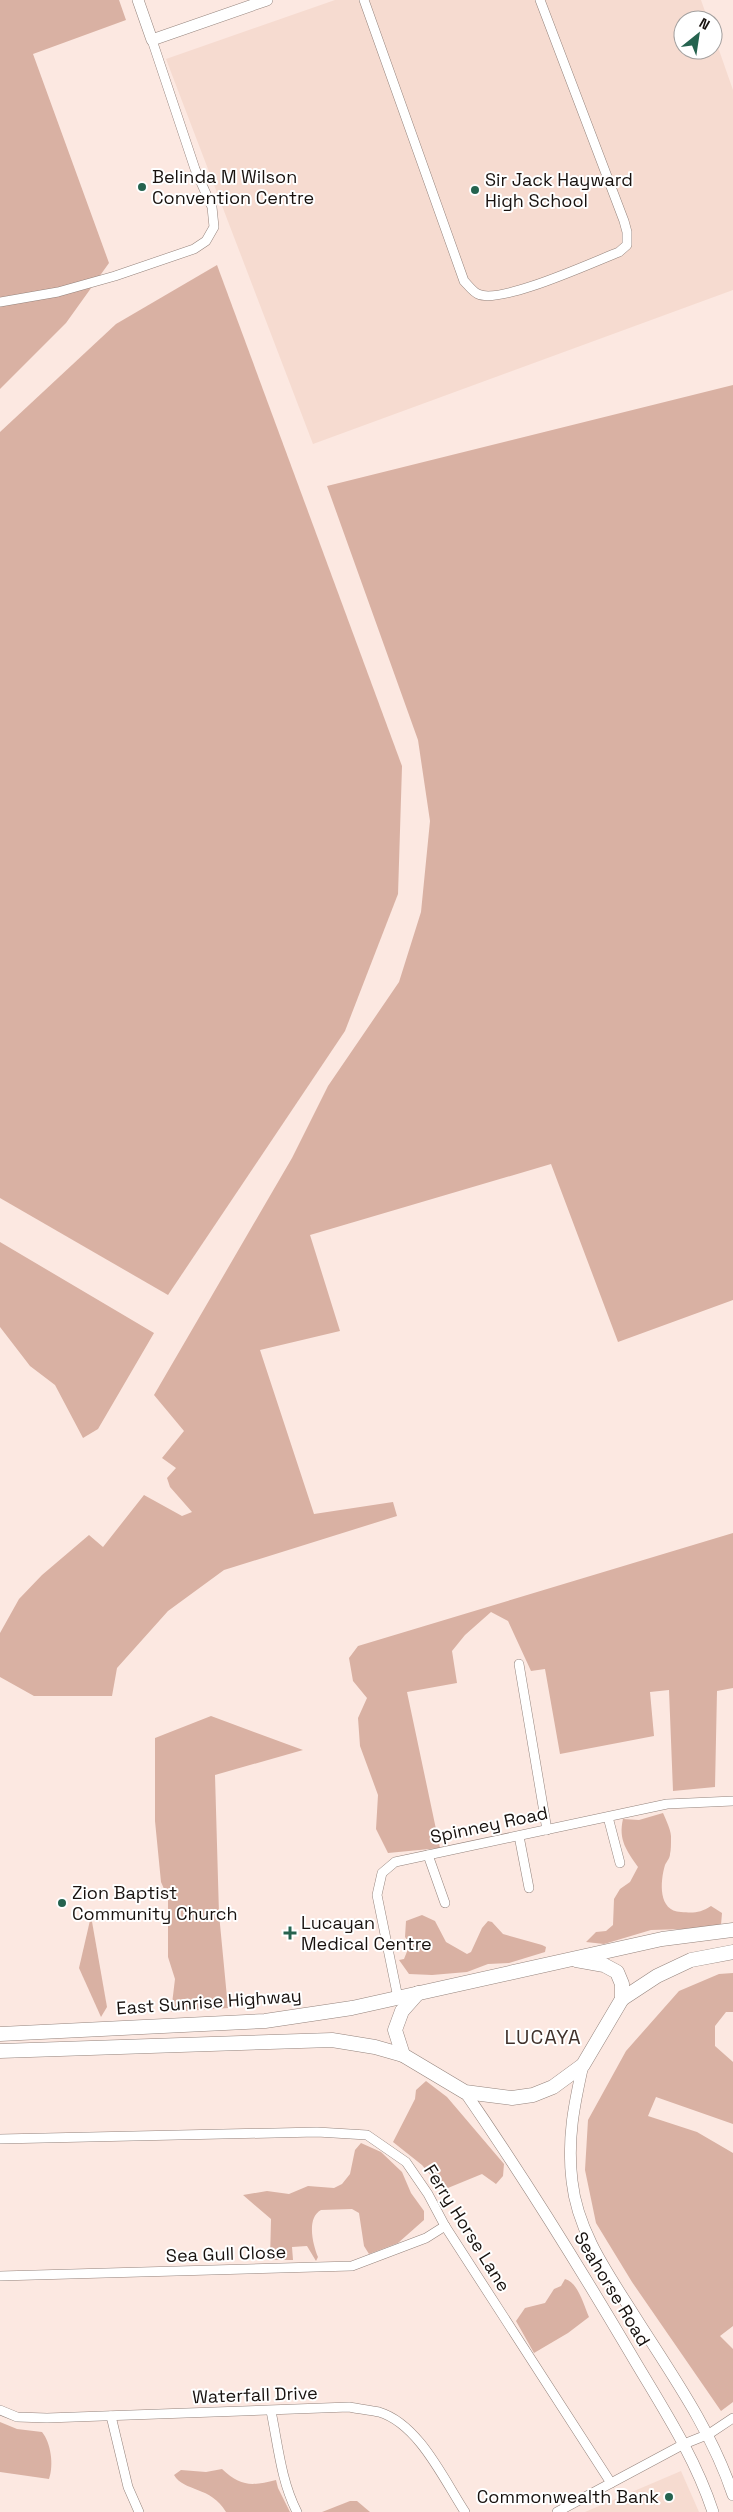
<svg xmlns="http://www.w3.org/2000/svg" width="733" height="2512" font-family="'Space Grotesk',sans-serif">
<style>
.built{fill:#f6dbd0}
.green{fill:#d9b1a3}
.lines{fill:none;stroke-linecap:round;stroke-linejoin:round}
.street-casing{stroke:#94837c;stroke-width:10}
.secondary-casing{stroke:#94837c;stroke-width:12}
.primary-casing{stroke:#94837c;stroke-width:15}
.street{stroke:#fff;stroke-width:9}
.secondary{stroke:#fff;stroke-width:11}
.primary{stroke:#fff;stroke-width:14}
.poi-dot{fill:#25634f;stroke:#fff;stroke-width:2}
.labels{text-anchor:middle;stroke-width:4;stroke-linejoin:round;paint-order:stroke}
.poi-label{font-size:18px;fill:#18120f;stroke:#fff;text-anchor:start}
.street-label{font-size:18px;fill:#18120f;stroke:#fff}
.quarter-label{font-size:20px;letter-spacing:1px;fill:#41322c;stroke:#fff}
</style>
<rect width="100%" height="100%" fill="#fce8e1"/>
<g class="built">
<polygon points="335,0 701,0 708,20 683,20 683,50 713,50 713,33 733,90 733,290 313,444 166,59"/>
<polygon points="681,2471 699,2512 585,2512"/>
</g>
<g class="green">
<polygon points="0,0 119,0 126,20 33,54 109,263 66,323 0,389"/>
<polygon points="217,265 402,766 398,894 345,1031 168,1295 0,1198 0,432 116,324"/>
<polygon points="733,385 733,1300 618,1342 551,1164 310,1235 340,1331 260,1350 314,1514 393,1502 397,1516 224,1570 168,1611 117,1668 112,1696 34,1696 0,1677 0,1633 19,1599 42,1575 89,1535 103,1547 144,1495 182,1516 192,1512 170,1487 167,1478 176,1468 162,1458 184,1431 154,1395 292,1158 328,1086 399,982 421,912 430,821 418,740 327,486"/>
<polygon points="0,1242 154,1333 98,1429 83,1438 55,1385 30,1366 0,1327"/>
<polygon points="733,1533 733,1688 717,1691 715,1787 673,1791 669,1690 650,1692 654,1736 560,1754 545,1669 531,1671 508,1621 491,1612 465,1635 452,1651 457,1683 407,1692 440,1848 388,1853 376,1829 378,1795 360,1746 358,1718 367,1698 353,1681 349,1658 358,1646"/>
<polygon points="211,1716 303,1750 215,1775 219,1914 228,2008 171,2012 175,1979 168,1957 168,1898 161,1882 155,1821 155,1738"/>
<path d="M 663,1813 C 666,1820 672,1832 671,1839 C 671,1844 671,1850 670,1854 C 670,1858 667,1861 665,1865 C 660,1882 658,1911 681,1912 C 694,1913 700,1913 711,1906 L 722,1913 L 721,1925 L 714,1928 L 651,1930 L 604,1944 L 586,1942 L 596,1932 L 606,1931 L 613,1925 L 614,1899 L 620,1889 L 630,1882 L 638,1867 C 627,1851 618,1840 623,1819 L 639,1820 Z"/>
<polygon points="422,1915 435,1921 446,1942 467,1954 471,1952 482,1928 488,1921 492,1922 503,1934 542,1945 546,1947 545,1952 509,1963 488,1964 467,1972 432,1975 409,1974 399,1960 404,1959 410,1944 405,1937 406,1921"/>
<polygon points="91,1916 107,2007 101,2017 79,1968"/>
<polygon points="733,1973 733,2012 726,2012 715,2026 715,2046 733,2062 733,2124 656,2097 648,2116 697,2132 733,2153 733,2326 720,2336 733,2349 733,2402 721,2411 632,2282 596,2223 585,2170 588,2120 626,2051 679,1991 719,1974"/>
<polygon points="426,2081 447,2097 504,2164 503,2176 496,2184 482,2174 443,2190 422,2165 393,2142 415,2099 416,2090"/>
<path d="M 361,2143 L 381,2152 L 402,2172 L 411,2193 L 424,2211 L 424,2220 L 398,2243 L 369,2254 L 364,2246 L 359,2213 L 352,2209 L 321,2210 C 306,2218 313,2245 318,2257 L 316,2261 L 307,2246 L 292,2247 L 293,2260 L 270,2260 L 271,2219 L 243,2195 L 267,2191 L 289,2194 L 308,2186 L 334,2188 L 342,2184 L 350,2174 L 355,2150 Z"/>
<path d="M 565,2279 C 578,2282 584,2306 589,2317 L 568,2333 L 534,2353 L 516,2321 L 525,2308 L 545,2303 L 554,2289 L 561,2286 Z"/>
<path d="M 0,2422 L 17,2429 L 42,2432 C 51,2443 54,2465 49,2479 L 0,2472 Z"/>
<path d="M 222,2469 C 241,2487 252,2486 276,2480 L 278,2488 L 290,2512 L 226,2512 C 211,2486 184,2492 174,2475 L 181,2470 L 206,2472 Z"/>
<polygon points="350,2501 357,2501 370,2512 322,2512"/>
</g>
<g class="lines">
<g class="street-casing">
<g id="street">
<path d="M 364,0 L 464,281 C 468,285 473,292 478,294 C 500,305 593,262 619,252 L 627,245 L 627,232 L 624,221 L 540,0"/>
<polyline points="0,302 58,292 115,276 194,249 206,241 214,227 212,207 195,169 152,40"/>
<polyline points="519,1664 547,1830"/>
<polyline points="608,1817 620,1863"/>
<polyline points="519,1836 529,1888"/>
<polyline points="428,1855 445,1903"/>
<polyline points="398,1998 377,1895 382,1873 395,1862 667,1804 733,1801"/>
<polyline points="0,2139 317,2132 367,2135 406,2162 428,2194 445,2226 611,2483"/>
<polyline points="0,2276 352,2266 426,2238 445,2226"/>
<path d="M 0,2410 L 17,2417 L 47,2418 L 349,2407 C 359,2409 369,2410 379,2412 C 419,2424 444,2480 465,2512"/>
<path d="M 271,2411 C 278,2445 281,2481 297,2512"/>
<polyline points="111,2416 128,2487 139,2512"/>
<polyline points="557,2512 684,2444 709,2434 733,2418"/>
</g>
</g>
<g class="secondary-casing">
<g id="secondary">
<polyline points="138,0 152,40 267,0"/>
<path d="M 583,2065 C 574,2105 567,2139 572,2181 C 577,2228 604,2268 629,2307 C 667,2368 710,2426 733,2495"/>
<path d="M 465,2092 C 523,2176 577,2263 629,2351 C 660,2404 694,2454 713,2512"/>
</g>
</g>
<g class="primary-casing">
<g id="primary">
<polyline points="622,1999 657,1976 691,1960 733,1952"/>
<polyline points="0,2034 265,2021 352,2008 662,1939 733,1930"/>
<polyline points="0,2051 332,2040 375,2047 403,2055 465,2092 512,2098 533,2095 553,2087 583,2065 622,1999 622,1984 617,1972 604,1965 576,1960"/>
<polyline points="403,2055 395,2030 402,2011 418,1993"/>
</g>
</g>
<use href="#street" class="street"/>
<use href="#secondary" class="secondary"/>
<use href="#primary" class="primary"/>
</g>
<g class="poi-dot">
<circle cx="142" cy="187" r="5"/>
<circle cx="475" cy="190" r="5"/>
<circle cx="62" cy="1903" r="5"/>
<path d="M287.5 1925.5h5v5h5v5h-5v5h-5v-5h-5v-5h5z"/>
<circle cx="669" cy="2497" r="5"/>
</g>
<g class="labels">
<g class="poi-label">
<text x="152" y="183">Belinda M Wilson<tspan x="152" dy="21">Convention Centre</tspan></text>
<text x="485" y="186">Sir Jack Hayward<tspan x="485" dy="21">High School</tspan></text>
<text x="72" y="1899">Zion Baptist<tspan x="72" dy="21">Community Church</tspan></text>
<text x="301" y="1929">Lucayan<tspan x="301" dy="21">Medical Centre</tspan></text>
<text x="659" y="2503" text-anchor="end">Commonwealth Bank</text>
</g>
<g class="street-label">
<text transform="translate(489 1825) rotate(-12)" y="6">Spinney Road</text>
<text transform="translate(209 2002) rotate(-4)" y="6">East Sunrise Highway</text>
<text transform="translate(467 2228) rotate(58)" y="6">Ferry Horse Lane</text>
<text transform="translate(226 2254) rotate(-2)" y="6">Sea Gull Close</text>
<text transform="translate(612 2289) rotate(59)" y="6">Seahorse Road</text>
<text transform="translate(255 2395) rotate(-2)" y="6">Waterfall Drive</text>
</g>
<g class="quarter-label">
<text x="543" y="2044">LUCAYA</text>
</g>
</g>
<g transform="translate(698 35) rotate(30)"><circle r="24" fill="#ffffff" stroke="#a3a09f"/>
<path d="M0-4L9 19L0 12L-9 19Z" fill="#25634f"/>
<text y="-8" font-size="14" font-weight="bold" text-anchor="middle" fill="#18120f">N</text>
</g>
</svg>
